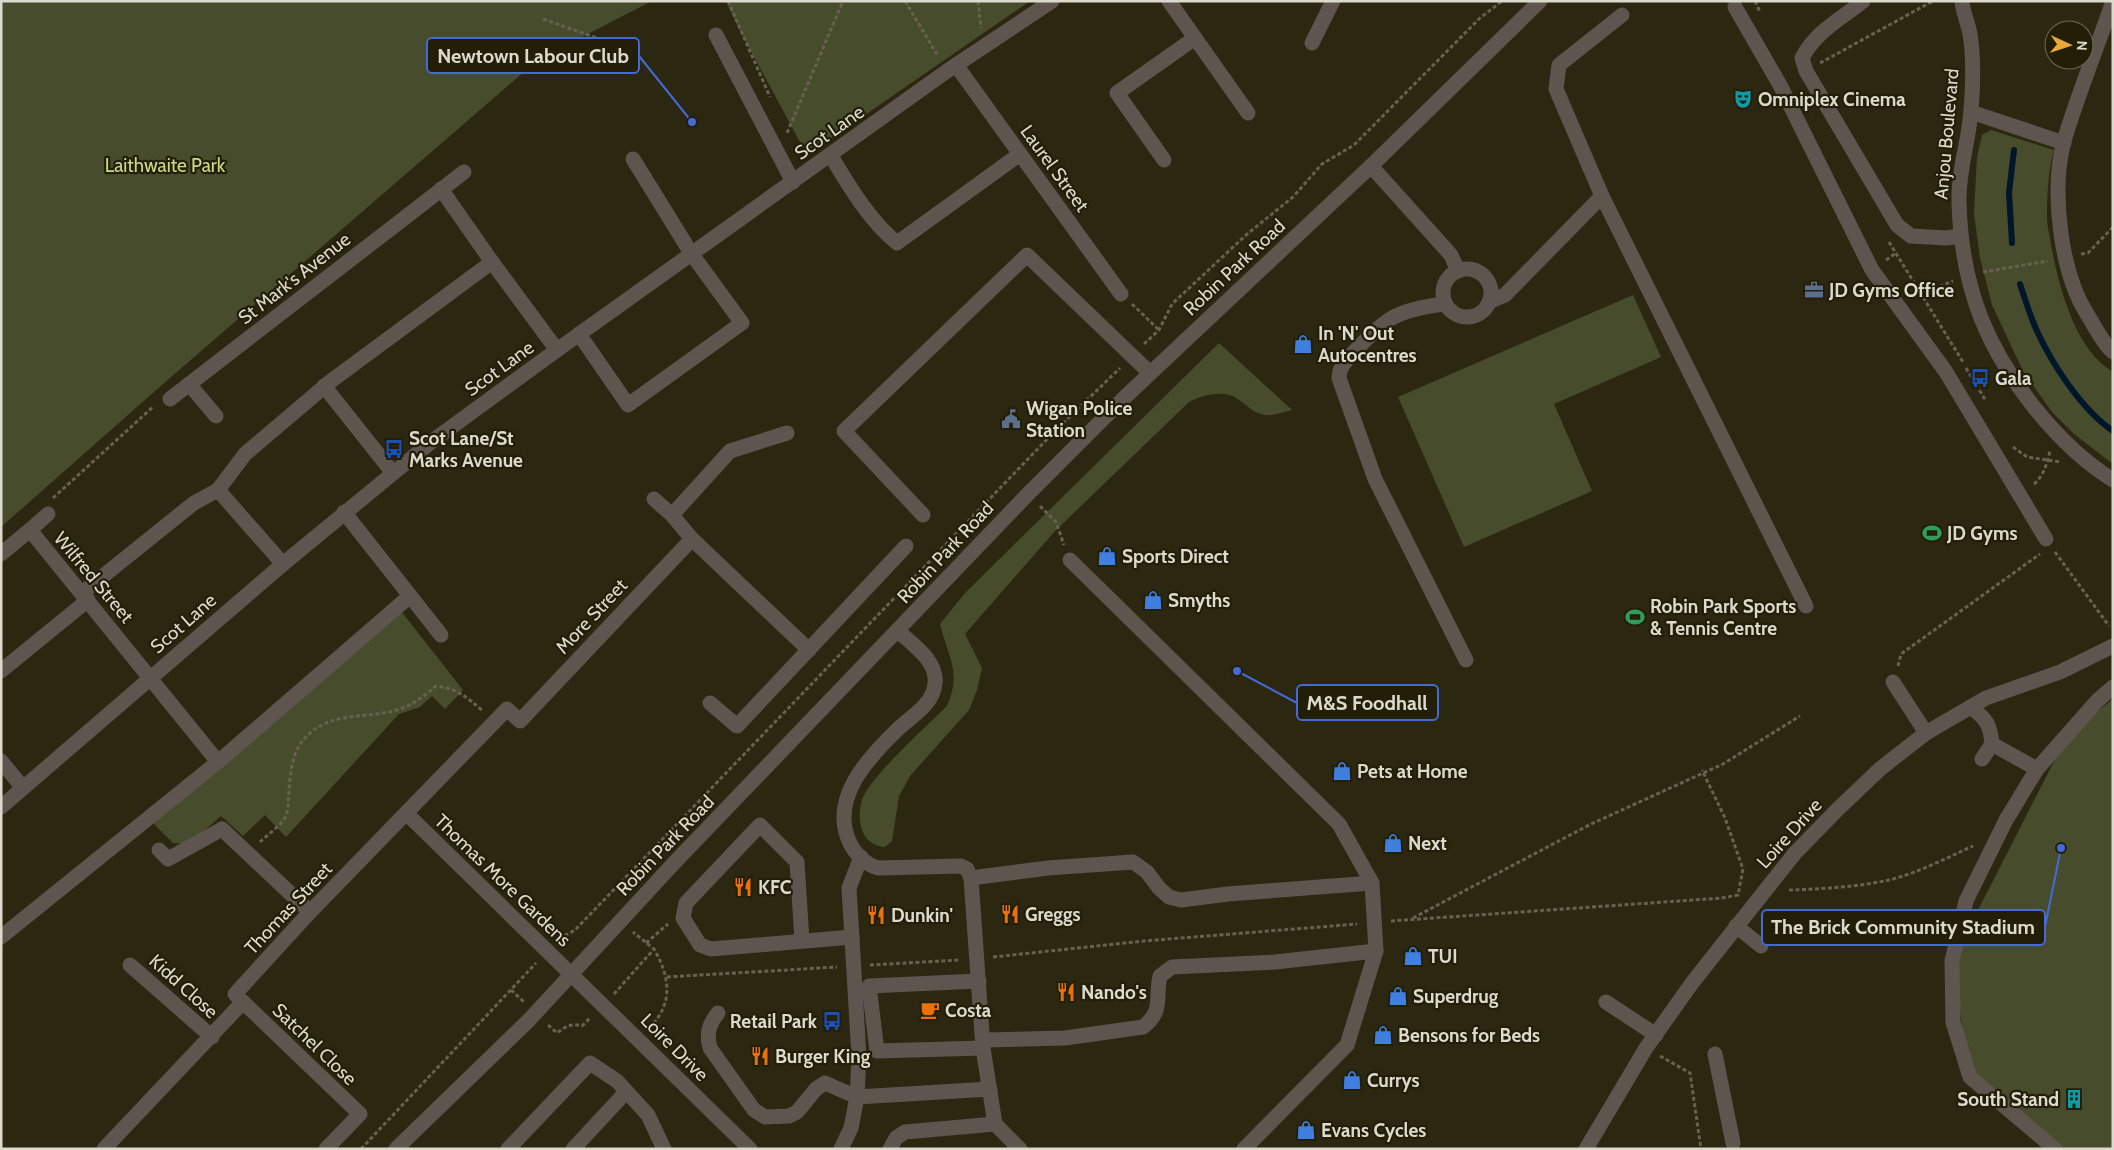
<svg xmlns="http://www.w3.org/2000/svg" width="2114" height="1150" font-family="Cabin,sans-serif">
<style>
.green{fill:#474d2c}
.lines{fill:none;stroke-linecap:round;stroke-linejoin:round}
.stream{stroke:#00172b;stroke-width:6}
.path{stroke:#66624f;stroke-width:3;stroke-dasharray:4 2.5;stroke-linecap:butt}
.minor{stroke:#5e554e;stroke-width:15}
.labels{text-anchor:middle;stroke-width:4.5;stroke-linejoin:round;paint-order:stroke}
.poi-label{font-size:19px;font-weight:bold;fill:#dcdacc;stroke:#231e08;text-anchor:start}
.street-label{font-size:19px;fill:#dcdacc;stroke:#231e08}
.park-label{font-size:19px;fill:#cadb84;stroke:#231e08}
.leader{fill:none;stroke:#436ad6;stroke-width:2}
.callout-dot{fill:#436ad6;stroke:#231e08;stroke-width:2}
.callout{fill:#231e08;stroke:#436ad6;stroke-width:2}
.callout-label{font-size:20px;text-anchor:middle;font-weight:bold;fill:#dcdacc}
</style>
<rect width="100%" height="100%" fill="#2c2711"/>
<g class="green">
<polygon points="1,1 652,1 539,59 163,384 1,527"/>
<polygon points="726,1 1030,1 807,155 739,29"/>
<path d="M 1991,130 L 2054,150 C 2048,172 2047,195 2047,218 C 2047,227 2050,236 2051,245 C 2059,286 2074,349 2113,372 L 2113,464 L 2074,434 L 2052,412 L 2023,371 L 1992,305 L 1980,258 L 1974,213 L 1977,157 L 1982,135 Z"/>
<polygon points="1633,295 1661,357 1554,404 1592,491 1464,547 1398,397"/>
<path d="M 1219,343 L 1292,410 C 1284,412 1273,416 1265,415 C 1253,413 1247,405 1238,399 C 1225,389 1202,395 1189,402 L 1055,531 L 965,634 L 982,668 L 977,690 L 969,710 L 910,776 L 899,796 L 892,841 L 885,847 C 874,846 866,841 862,830 C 859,820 859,810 862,800 C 868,779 928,725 947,706 C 962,672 948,657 940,624 L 965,593 Z"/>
<polygon points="401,611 463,690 445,709 432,696 420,707 399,714 286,837 265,815 243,836 221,816 189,844 173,843 152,822"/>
<polygon points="2113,699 2113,1149 2065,1149 1970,1077 1952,961 2068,734"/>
</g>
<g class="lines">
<g class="stream">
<polyline points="2012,243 2009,193 2014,150"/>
<path d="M 2020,284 C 2025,299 2030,316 2037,331 C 2052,364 2082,410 2113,431"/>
</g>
<g class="path">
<polyline points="728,1 770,97"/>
<polyline points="905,1 938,56"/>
<polyline points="978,1 981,28"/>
<polyline points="1755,1 1760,12"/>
<polyline points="543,19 625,48"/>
<polyline points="1820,63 1933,1"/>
<polyline points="787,133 843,1"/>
<polyline points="1889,242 1963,362"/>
<polyline points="2081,254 2088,253 2113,227"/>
<polyline points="1886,260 1896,253"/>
<polyline points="1983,272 2048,261"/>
<polyline points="1923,297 1943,285 1953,281"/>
<polyline points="1132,304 1159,330"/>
<polyline points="1144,344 1159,330 1172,304 1246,235 1293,197 1322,164 1354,145 1480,18 1502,1"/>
<polyline points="1966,368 1986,401"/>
<polyline points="2013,447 2027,457 2061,462"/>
<path d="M 2034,484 C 2043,477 2048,462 2050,450"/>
<polyline points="53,498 154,406"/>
<polyline points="1040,506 1056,522 1064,545"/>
<polyline points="2055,552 2109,626"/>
<polyline points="1898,666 1901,654 2040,554"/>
<path d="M 260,842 C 267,835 279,827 285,818 C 289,811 288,799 289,792 C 290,774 292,751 305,738 C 329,711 366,719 397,710 C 413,705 424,696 436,686 C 459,689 466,697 483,711"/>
<path d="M 1789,890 C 1822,889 1857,887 1889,880 C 1918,873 1946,858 1973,846"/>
<polyline points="1413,918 1591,824 1723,764 1800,716"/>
<polyline points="1391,921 1722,898 1738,895 1743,869 1725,818 1702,770"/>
<polyline points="559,939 575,930 1053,433 1120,368"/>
<polyline points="646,943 668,924"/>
<polyline points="993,957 1144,941 1357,924"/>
<polyline points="870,965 959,960"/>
<polyline points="667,977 837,967"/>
<polyline points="511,990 524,1002"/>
<polyline points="614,994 654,949 633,932"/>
<path d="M 548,1025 L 557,1033 C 566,1026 571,1023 582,1026 L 590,1018"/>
<path d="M 649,1028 C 674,1004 670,977 654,949"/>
<polyline points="1660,1056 1690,1073 1701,1149"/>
<polyline points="361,1149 536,963"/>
</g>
<g class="minor">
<polyline points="1169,1 1248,113"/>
<path d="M 1863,1 C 1840,20 1816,31 1802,58 L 1806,71 L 1897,225 L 1911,236 L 1946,238 L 1961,236"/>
<path d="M 1962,1 C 1963,13 1968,23 1970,34 C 1974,58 1973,85 1971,110 C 1969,142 1958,169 1959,203 C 1960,241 1967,282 1981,318 C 2005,378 2058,446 2113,480"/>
<path d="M 2113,1 C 2097,48 2078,94 2064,141 C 2051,190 2060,271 2087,314 C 2095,326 2102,343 2113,352"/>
<polyline points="1735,7 1780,85 1872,270 1946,372 2046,539"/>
<polyline points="716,35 793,182"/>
<polyline points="1312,43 1333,1"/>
<polyline points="956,65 1121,294"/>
<polyline points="1971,112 2064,143"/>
<path d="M 831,156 C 849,186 869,220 897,243 L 1020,154"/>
<polyline points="1164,160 1117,93 1195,38"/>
<polyline points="1371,166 1451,255 1458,271"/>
<polyline points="441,189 492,262 557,350"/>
<polyline points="1602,196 1806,606"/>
<circle cx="1467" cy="293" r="24"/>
<polyline points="1489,302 1505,295 1602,196 1556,89 1559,65 1622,15"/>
<path d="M 1445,304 C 1427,306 1408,309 1392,318 C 1381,324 1344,359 1340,371 C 1340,371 1339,378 1339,378 L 1375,479 L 1466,660"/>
<polyline points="579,334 628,405 742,323 691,253 633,159"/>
<polyline points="189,384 216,416"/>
<polyline points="324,386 393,473"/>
<polyline points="170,399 464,172"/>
<polyline points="218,490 283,564"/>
<polyline points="654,499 672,515 692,539 809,650"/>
<polyline points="344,512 441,635"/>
<polyline points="672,515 730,451 787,433"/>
<polyline points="923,515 844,431 1027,255 1150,373"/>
<polyline points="30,530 48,514"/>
<polyline points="1,554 30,530 218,762"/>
<polyline points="82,593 194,503 218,490 245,454 331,381 492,262"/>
<path d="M 898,631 C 913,645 938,661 935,684 C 933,705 910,717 897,730 C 868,758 830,798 849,841 C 854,853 866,865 878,868 L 961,866 L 967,869 L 971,878 L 983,1048 L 995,1124 L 1020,1149"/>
<polyline points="1,671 88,600"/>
<polyline points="1893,682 1926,733"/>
<polyline points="710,703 737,726 906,546"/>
<path d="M 1971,707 C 1987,720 1990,724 1992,744 L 1982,759"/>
<polyline points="1992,744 2037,769"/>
<polyline points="1,761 23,788"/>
<polyline points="1,807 283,564 431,442 557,350 947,71 1052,1"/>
<polyline points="407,814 750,1149"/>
<polyline points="159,850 168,859 222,829 310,912"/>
<polyline points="971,878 1048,868 1133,862 1147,872 1159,888 1169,897 1181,900 1228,894 1372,883 1339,824 1070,560"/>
<polyline points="1372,883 1376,951"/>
<polyline points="1736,926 1761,946"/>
<polyline points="1,937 218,762 410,596"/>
<polyline points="802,941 797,862 760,825 686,903 683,918 700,945 711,949 852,937"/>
<polyline points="130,965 212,1037"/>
<polyline points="979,981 869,986 877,1051 983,1048"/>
<polyline points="243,1002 360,1114 326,1149"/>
<polyline points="1606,1002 1656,1035"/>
<path d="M 718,1013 C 709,1024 706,1034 710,1048 L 754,1110 L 765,1117 L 789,1116 L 797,1112 L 816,1089 L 825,1083 L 857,1097 L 990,1089"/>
<path d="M 983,1040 L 1065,1038 L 1143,1027 C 1164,1011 1155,998 1160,976 L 1172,967 L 1275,962 L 1376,951 L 1347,1045 L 1244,1149"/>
<polyline points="1715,1054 1733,1143"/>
<polyline points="104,1149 243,1002 235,994 310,912 507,709 520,721 692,539"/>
<polyline points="396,1149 529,1020 675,862 1028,494 1124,398 1371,166 1540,1"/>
<polyline points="508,1149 590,1063 617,1081 648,1115 664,1149"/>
<polyline points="573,1149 626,1092"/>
<polyline points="841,1149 851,1128 857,1097 859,1057 849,888 861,857"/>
<polyline points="890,1149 896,1138 905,1132 995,1124"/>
<polyline points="1586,1149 1646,1048 1692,983 1795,853 1838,809 1880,769 1926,733 1986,698 2060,672 2113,646"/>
<polyline points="2055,1149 1970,1077 1953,1022 1952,961 1966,901 2006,820 2037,769 2097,701 2113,687"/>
</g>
</g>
<defs>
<g id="theatre-bare" transform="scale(1.5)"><path d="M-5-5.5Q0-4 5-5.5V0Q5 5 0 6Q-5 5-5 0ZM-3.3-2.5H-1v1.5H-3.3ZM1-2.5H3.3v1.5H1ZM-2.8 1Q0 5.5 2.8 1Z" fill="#0f9aa8" stroke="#231e08" stroke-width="2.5" paint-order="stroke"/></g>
<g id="office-bare" transform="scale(1.5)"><path d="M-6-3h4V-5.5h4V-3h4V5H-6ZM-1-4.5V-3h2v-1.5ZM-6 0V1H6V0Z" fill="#5c6f8a" stroke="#231e08" stroke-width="2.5" paint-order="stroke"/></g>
<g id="shop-bare" transform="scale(1.5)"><path d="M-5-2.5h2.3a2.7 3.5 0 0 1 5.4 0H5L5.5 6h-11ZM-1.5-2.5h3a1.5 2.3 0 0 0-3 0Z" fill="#3f7fe0" stroke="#231e08" stroke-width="2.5" paint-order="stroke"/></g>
<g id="bus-bare" transform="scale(1.5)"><path d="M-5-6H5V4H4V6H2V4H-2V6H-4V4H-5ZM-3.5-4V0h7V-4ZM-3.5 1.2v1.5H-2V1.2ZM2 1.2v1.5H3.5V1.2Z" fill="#1a4fb4" stroke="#231e08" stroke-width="2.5" paint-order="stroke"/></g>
<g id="civic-bare" transform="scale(1.5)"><path d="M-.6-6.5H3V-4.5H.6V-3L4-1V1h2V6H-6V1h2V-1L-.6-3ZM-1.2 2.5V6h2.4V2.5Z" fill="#5c6f8a" stroke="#231e08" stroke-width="2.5" paint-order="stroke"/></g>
<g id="stadium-bare" transform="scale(1.5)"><path d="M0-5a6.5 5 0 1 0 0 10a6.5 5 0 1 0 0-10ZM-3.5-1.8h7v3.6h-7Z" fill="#2e9e5b" stroke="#231e08" stroke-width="2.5" paint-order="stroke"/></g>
<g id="restaurant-bare" transform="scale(1.5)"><path d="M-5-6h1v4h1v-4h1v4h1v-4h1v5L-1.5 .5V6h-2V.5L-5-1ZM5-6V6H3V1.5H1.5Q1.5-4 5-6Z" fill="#e8710a" stroke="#231e08" stroke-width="2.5" paint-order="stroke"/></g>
<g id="cafe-bare" transform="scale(1.5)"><path d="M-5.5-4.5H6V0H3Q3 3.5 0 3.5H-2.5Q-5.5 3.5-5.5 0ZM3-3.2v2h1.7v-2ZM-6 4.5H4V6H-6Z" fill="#e8710a" stroke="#231e08" stroke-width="2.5" paint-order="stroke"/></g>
<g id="building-bare" transform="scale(1.5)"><path d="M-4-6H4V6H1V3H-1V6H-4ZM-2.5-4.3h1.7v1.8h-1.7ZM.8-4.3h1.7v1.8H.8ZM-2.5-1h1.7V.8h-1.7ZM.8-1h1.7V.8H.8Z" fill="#0f9aa8" stroke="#231e08" stroke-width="2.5" paint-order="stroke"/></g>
</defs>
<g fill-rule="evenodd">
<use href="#theatre-bare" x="1743" y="99"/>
<use href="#office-bare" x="1814" y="290"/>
<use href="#shop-bare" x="1303" y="344"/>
<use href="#bus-bare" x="1980" y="378"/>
<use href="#civic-bare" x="1011" y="419"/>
<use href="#bus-bare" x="394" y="449"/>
<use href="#stadium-bare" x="1932" y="533"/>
<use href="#shop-bare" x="1107" y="556"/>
<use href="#shop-bare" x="1153" y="600"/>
<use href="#stadium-bare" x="1635" y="617"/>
<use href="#shop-bare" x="1342" y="771"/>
<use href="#shop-bare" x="1393" y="843"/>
<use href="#restaurant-bare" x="743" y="887"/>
<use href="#restaurant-bare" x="1010" y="914"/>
<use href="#restaurant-bare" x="876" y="915"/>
<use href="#shop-bare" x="1413" y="956"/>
<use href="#restaurant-bare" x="1066" y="992"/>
<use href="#shop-bare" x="1398" y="996"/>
<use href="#cafe-bare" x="930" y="1010"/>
<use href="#bus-bare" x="832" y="1021"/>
<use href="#shop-bare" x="1383" y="1035"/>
<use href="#restaurant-bare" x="760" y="1056"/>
<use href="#shop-bare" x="1352" y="1080"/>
<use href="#building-bare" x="2074" y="1099"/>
<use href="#shop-bare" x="1306" y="1130"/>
</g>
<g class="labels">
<g class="poi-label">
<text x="1758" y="106">Omniplex Cinema</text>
<text x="1829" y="297">JD Gyms Office</text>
<text x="1318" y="340">In 'N' Out<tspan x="1318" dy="22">Autocentres</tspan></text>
<text x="1995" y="385">Gala</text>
<text x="1026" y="415">Wigan Police<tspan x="1026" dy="22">Station</tspan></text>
<text x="409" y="445">Scot Lane/St<tspan x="409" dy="22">Marks Avenue</tspan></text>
<text x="1947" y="540">JD Gyms</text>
<text x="1122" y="563">Sports Direct</text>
<text x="1168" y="607">Smyths</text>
<text x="1650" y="613">Robin Park Sports<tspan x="1650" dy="22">&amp; Tennis Centre</tspan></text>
<text x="1357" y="778">Pets at Home</text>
<text x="1408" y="850">Next</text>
<text x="758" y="894">KFC</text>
<text x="1025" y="921">Greggs</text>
<text x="891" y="922">Dunkin'</text>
<text x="1428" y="963">TUI</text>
<text x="1081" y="999">Nando's</text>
<text x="1413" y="1003">Superdrug</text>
<text x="945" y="1017">Costa</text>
<text x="817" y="1028" text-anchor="end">Retail Park</text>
<text x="1398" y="1042">Bensons for Beds</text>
<text x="775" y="1063">Burger King</text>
<text x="1367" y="1087">Currys</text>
<text x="2059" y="1106" text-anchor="end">South Stand</text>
<text x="1321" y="1137">Evans Cycles</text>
</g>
<g class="street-label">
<text transform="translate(829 132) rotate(-35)" y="7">Scot Lane</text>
<text transform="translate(1946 134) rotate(-85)" y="7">Anjou Boulevard</text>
<text transform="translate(1055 168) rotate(54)" y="7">Laurel Street</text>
<text transform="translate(1234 267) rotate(-43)" y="7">Robin Park Road</text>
<text transform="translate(294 278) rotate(-38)" y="7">St Mark's Avenue</text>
<text transform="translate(499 368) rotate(-36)" y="7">Scot Lane</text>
<text transform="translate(945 552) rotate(-47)" y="7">Robin Park Road</text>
<text transform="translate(94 577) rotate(50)" y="7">Wilfred Street</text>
<text transform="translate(591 616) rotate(-47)" y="7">More Street</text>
<text transform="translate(183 623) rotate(-41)" y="7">Scot Lane</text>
<text transform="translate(1789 833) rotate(-48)" y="7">Loire Drive</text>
<text transform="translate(665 845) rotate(-46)" y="7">Robin Park Road</text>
<text transform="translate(503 880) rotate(44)" y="7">Thomas More Gardens</text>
<text transform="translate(288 908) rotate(-47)" y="7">Thomas Street</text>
<text transform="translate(184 986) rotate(42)" y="7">Kidd Close</text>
<text transform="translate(315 1044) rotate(44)" y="7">Satchel Close</text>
<text transform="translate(675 1047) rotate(45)" y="7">Loire Drive</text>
</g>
<g class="park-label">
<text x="165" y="172">Laithwaite Park</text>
</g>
</g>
<path class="leader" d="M692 122L639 56M1237 671L1297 703M2061 848L2045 927"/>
<g class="callout-dot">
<circle cx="692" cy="122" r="5"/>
<circle cx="1237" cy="671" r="5"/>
<circle cx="2061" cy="848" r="5"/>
</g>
<g class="callout">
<rect x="427" y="38" width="212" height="35" rx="5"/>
<rect x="1297" y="685" width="141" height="35" rx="5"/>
<rect x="1762" y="910" width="283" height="35" rx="5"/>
</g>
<g class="callout-label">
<text x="533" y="63">Newtown Labour Club</text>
<text x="1367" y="710">M&amp;S Foodhall</text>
<text x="1903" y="934">The Brick Community Stadium</text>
</g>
<rect width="2114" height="1150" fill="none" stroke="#dcdacc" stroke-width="5"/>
<g transform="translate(2069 45) rotate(93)"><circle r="24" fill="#231e08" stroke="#6d6956"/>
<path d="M0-4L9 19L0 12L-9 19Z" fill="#eca93b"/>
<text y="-8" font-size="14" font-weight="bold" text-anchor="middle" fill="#dcdacc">N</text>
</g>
</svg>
